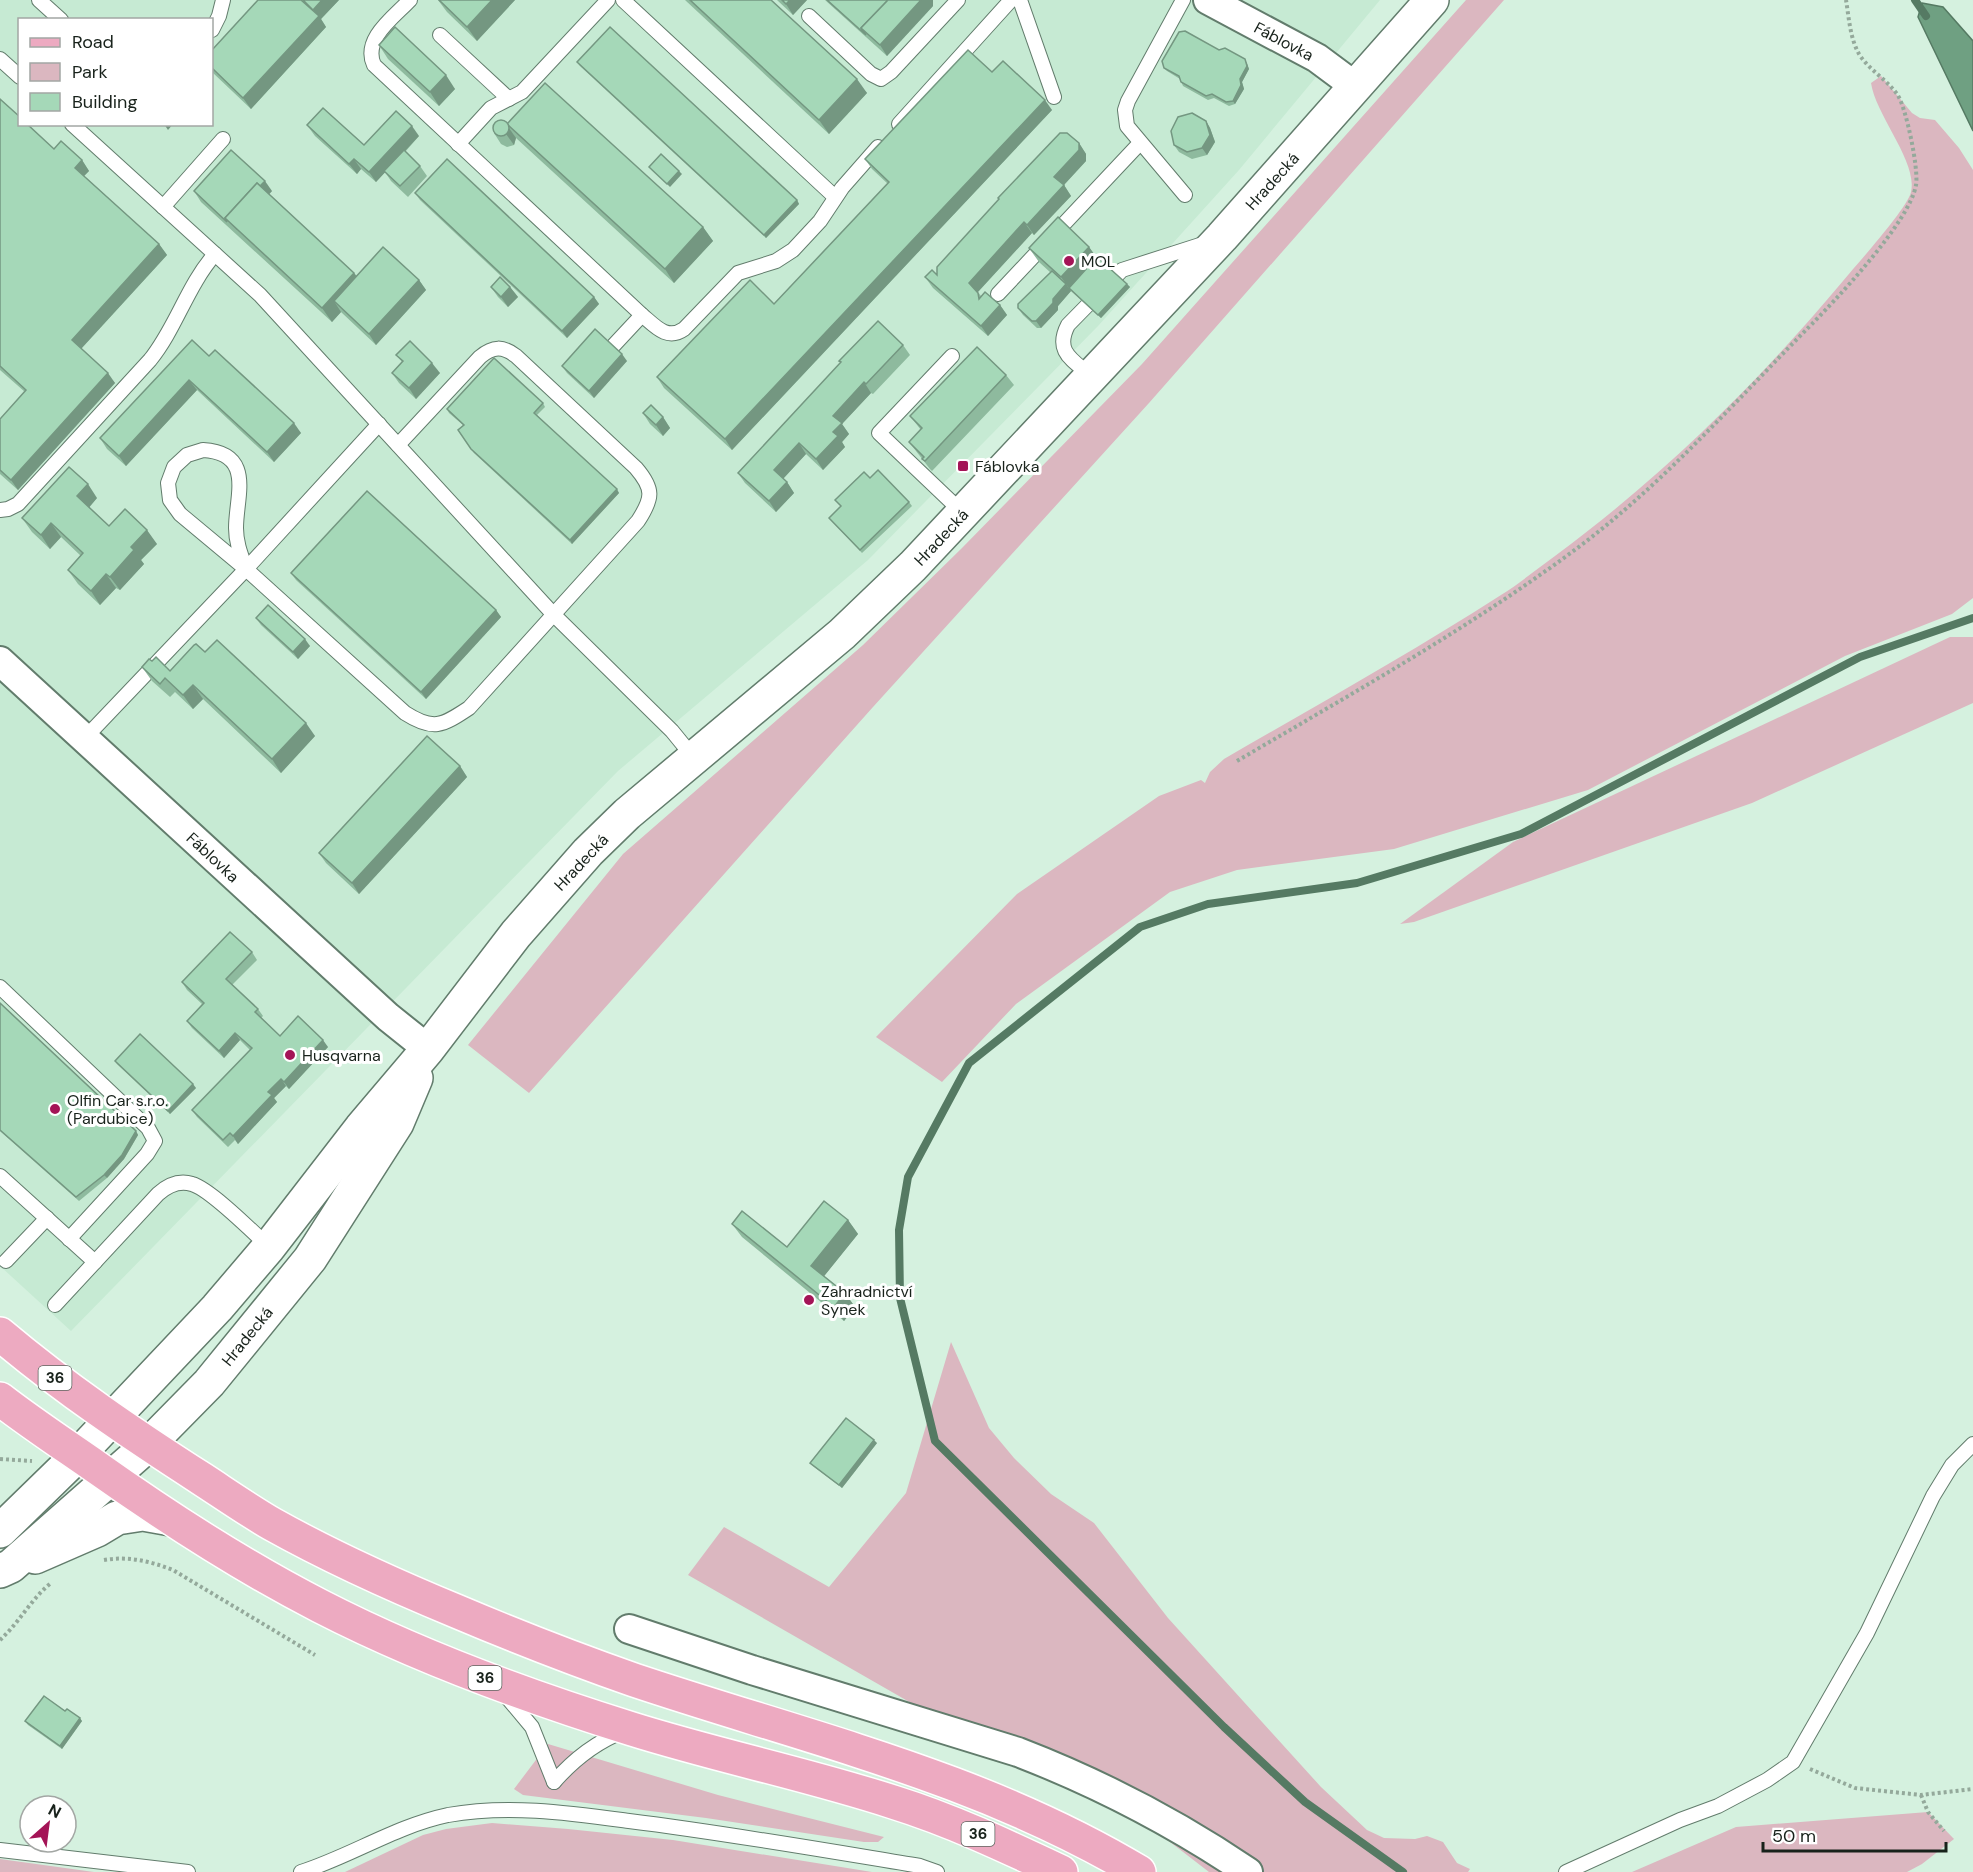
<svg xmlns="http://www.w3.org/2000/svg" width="1973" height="1872" font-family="'DM Sans',sans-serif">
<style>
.built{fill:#c6ead3;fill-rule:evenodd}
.green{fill:#dbb7c0}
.water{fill:#6fa082;stroke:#557a63;stroke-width:1.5}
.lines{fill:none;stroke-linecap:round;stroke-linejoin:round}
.stream{stroke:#557a63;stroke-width:8}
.lane-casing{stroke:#627c6c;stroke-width:16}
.street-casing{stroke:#627c6c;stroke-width:32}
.secondary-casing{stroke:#627c6c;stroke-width:36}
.primary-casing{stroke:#fff;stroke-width:36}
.path{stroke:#94a99b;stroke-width:4;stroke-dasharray:3 3;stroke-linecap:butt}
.lane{stroke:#fff;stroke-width:14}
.street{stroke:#fff;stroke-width:28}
.secondary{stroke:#fff;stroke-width:33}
.primary{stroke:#edaac1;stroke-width:33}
.wall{fill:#8eba9e}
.shaded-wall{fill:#749781}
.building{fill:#a5d8b8;stroke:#749781;stroke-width:1.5}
.poi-dot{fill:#a41457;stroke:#fff;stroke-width:2}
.labels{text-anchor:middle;stroke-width:6;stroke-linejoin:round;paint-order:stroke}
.shield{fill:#fff;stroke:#5d645f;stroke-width:1.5}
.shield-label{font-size:15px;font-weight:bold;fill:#18221b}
.street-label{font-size:16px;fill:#18221b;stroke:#fff}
.poi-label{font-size:16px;fill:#18221b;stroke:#fff;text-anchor:start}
</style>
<rect width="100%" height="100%" fill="#d5f1df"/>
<path class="built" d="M 0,0 L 1380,0 L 1239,170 L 1098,326 L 868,560 L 618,771 L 71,1331 L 0,1266 ZM 20,20 L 212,20 L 212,124 L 20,124 Z"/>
<g class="green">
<polygon points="1466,0 1504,0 1149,403 873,707 529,1093 468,1045 623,854 863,645 962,548 1142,364"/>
<path d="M 1881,76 L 1912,113 L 1920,118 L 1935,120 L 1959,148 L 1973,170 L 1973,598 L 1952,614 L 1845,656 L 1588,790 L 1394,849 L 1237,870 L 1170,892 L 1016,1004 L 942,1082 L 876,1037 L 1017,894 L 1159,796 L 1201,780 L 1205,783 L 1210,772 L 1224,759 C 1317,705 1411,653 1501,595 C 1520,583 1537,569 1555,556 C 1663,476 1757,384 1843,281 C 1857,264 1907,209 1911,192 C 1918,162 1876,116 1871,83 Z"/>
<polygon points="1950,637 1973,637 1973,703 1752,803 1414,922 1400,924 1513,842"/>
<polygon points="951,1342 989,1428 1014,1458 1051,1494 1094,1523 1168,1618 1321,1787 1367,1830 1384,1838 1415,1839 1427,1836 1443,1842 1457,1863 1470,1869 1468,1872 1209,1872 1139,1818 960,1731 688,1575 724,1527 829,1587 906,1493"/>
<polygon points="548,1744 718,1795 884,1837 878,1842 864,1842 706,1818 523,1795 514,1789"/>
<polygon points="1928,1812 1954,1839 1922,1864 1907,1872 1632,1872 1736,1827"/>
<polygon points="492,1823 568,1829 673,1840 872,1872 345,1872 423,1835 446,1829"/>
<polygon points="0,1859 94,1872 0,1872"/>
</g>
<polygon class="water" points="1922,3 1943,7 1973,41 1973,131 1918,17"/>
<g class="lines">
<g class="stream">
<polyline points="1915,0 1926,16"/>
<polyline points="1403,1872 1305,1802 1224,1727 935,1441 900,1298 899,1230 908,1177 969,1063 1140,927 1208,904 1357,883 1521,834 1860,657 1973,618"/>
</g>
<g class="lane-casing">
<g id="lane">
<polyline points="39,0 61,20"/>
<path d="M 410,0 C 394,17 362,39 374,65 L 642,315 C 655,326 667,341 684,329 L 738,273 L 776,261 L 793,250 L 820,221 L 842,188 L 878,147"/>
<polyline points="623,0 835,197"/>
<polyline points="1020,0 1054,97"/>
<polyline points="1183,0 1128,101 1125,110 1127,126 1185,195"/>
<polyline points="809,16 871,74 881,79 891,72 958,0"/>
<polyline points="212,30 219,16 223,0"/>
<polyline points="440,35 509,99"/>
<polyline points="0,59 20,77"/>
<polyline points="72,124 260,295 554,615 672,731 694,758"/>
<polyline points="899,124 1011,0"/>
<polyline points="458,144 491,108 522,92 608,0"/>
<polyline points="163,207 223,139"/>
<polyline points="998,294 1140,143"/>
<polyline points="614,345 642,315"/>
<polyline points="952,356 879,433 963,513"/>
<path d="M 1091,376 C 1073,360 1054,352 1068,325 L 1122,270 L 1206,243"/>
<path d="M 203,450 C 255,453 236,496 236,528 C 236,543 241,555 246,569 L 180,514 L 170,500 L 168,483 L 174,467 L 187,455 Z"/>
<path d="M 0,510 L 8,509 L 18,504 L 150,360 C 176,328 187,286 215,254"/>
<path d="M 246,569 L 405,713 C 433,731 442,726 469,708 L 638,521 C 653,498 654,489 636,468 L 516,356 C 503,346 493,346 480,357 L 398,445"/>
<polyline points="84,739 246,569 379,424"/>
<polyline points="0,987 148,1128 155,1141 147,1154 69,1239"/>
<polyline points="0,1176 95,1262"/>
<polyline points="6,1261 47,1218"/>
<path d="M 55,1305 L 158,1194 C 168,1185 179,1180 192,1184 C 210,1189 253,1232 269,1247"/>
<polyline points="506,1696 532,1727 554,1782"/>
<path d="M 554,1782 C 574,1759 596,1742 624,1731"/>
<polyline points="0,1850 188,1872"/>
<path d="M 301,1872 C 351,1856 396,1826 448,1815 C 508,1804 570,1813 629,1821 C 726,1833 823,1850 920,1866 L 937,1872"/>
<polyline points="1566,1872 1680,1820 1718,1806 1767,1780 1793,1762 1867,1633 1933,1496 1952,1465 1973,1444"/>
</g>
</g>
<g class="street-casing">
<g id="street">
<polyline points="1208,0 1317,58 1356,87"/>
<polyline points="0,661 388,1017 428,1049"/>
<path d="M 629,1629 L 752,1670 L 1018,1752 C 1101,1784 1174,1822 1248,1872"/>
</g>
</g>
<g class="secondary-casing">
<g id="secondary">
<polyline points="0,1531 78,1455 217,1308 269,1247 361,1128 428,1049 516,934 588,852 627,814 842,634 913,566 1222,237 1432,0"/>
<polyline points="35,1557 97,1530 117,1518 143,1514 171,1519"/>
<polyline points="0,1571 11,1566 148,1445 209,1383 310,1259 397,1123 416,1078"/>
</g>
</g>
<g class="primary-casing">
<g id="primary">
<path d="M 0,1334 C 64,1388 132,1434 202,1479 C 225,1494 248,1510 272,1524 C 331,1557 393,1585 456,1611 C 515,1636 574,1659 634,1680 C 807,1738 981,1777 1139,1872"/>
<path d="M 0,1399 C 31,1423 63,1444 96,1467 C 168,1518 242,1566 320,1606 C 419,1657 526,1696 632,1729 C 718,1756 807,1774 893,1802 C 951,1820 1006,1846 1061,1872"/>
</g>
</g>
<g class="path">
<path d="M 1237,761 C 1351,694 1466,630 1572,552 C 1659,488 1731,406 1806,330 C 1834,302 1910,222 1916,185 C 1919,170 1906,106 1897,94 C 1886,79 1869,70 1859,54 C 1850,38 1849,18 1846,0"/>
<polyline points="0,1459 32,1461"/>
<path d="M 104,1560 C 128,1556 150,1561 173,1570 L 315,1655"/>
<path d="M 0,1640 C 19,1623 31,1599 51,1583"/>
<polyline points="1810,1769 1855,1788 1921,1795 1973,1789"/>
<polyline points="1921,1795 1928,1812 1944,1831"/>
</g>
<use href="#lane" class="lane"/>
<use href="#street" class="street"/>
<use href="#secondary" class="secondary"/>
<use href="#primary" class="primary"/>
</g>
<g class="wall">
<polygon points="258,0 339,0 321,19 326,27 251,109 212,72 212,50"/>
<polygon points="438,0 515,0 477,41 447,12"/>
<polygon points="685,0 771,0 867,93 829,134"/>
<polygon points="777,0 807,0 793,15"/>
<polygon points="825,0 933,0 933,6 887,56"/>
<polygon points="379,45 455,89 439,106 388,59"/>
<polygon points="1219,50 1247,63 1249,69 1242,82 1244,89 1235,104 1229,106 1214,98 1208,100 1183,86 1180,79 1167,71 1164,68"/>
<polygon points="577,62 797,200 799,204 766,238 580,66"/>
<polygon points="992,72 1052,110 732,450 664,388 657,377 774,304 888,184 872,169 865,159"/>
<polygon points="0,99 54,149 82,160 89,171 84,176 159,244 167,255 81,349 115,383 18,490 0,474 0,419 25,392 0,370"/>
<polygon points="502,120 703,227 713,241 674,283 516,138 514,145 507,147 501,144 494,133"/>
<polygon points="1206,121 1210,128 1215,142 1207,155 1192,159 1179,152 1174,145"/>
<polygon points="307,125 364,145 419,136 405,152 420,166 427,176 408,197 391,181 385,172 376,182 361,169 357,174 315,136"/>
<polygon points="1079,143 1086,154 1086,161 1064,185 1071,196 1034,235 1032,233 978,292 981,296 1000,305 1007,315 988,336 933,288 925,277 937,275"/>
<polygon points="194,191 272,191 269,194 354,273 357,276 419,280 426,290 376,345 341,312 332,322 201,202"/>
<polygon points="415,193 594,297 599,304 567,338 420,200"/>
<polygon points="1089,247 1097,258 1130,287 1101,318 1071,291 1058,306 1058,310 1041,328 1037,328 1023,315 1018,308 1051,273 1039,262 1029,248"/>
<polygon points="491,287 510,287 518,297 508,307 498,297"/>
<polygon points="903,345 910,355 873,394 871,393 842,424 849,434 842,442 845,447 823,470 806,454 783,479 787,482 794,493 776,512 745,483 738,473 841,363"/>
<polygon points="396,355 440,373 416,399 399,383 392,373 402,362"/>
<polygon points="209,356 301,433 274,462 197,390 126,466 107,449 100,438"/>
<polygon points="627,361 594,398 567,373 562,366"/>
<polygon points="1006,375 1014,385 932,471 930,469 909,442 921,430 910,416"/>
<polygon points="543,403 545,407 537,415 619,493 572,544 474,453 458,430 463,425 449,413 447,409"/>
<polygon points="643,413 663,417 670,428 663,436 650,424"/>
<polygon points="870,478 909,502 912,506 862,553 829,518 841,506 835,500"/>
<polygon points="97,498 89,507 109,526 157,544 141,560 144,564 120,590 116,588 100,605 78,584 68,570 81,556 61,537 50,549 32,532 22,518"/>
<polygon points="291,573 496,610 501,617 426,699 296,580"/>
<polygon points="256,618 310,646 298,659 261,625"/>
<polygon points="205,652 315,736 281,773 203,699 193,709 175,692 170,697 152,681 142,667 152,661 170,671"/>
<polygon points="460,766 467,777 359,894 326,863 319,853"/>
<polygon points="252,952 257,960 232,985 258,1009 263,1016 261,1018 280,1036 328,1047 289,1089 286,1086 274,1098 277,1102 238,1144 235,1140 228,1147 197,1117 192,1110 250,1050 240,1040 224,1058 192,1028 187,1021 202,1004 187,990 182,982"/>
<polygon points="0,1003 136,1131 138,1135 124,1159 107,1178 79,1201 0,1131"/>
<polygon points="115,1061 196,1088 170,1114 117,1064"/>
<polygon points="848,1220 858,1234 824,1276 845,1293 855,1307 844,1321 742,1237 732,1224 787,1247"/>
<polygon points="877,1443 842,1488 813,1466 810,1463"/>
<polygon points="65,1711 82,1721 62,1749 28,1725 25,1721"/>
</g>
<g class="shaded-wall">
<polygon points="322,0 339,0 321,19 326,27 251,109 243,98 318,17 313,10"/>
<polygon points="492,0 515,0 477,41 467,27"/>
<polygon points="790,0 807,0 793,15 786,4"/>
<polygon points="921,0 933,0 933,6 887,56 880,45"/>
<polygon points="1245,59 1249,69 1242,82 1244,89 1235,104 1233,101"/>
<polygon points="446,75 455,89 439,106 430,92"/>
<polygon points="857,79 867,93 829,134 819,120"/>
<polygon points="1045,100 1052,110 732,450 725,439"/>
<polygon points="1206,121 1210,128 1215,142 1207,155 1202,148"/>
<polygon points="164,124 173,124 168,130"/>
<polygon points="412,126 419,136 376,182 369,172"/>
<polygon points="509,128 516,138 514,145 506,134"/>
<polygon points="1079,143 1086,154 1086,161 1062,187 1054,177"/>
<polygon points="354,159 361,169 357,174 349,164"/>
<polygon points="82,160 89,171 82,178 75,168"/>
<polygon points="679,171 682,174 670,187 667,184"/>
<polygon points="265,181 272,191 237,230 228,221"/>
<polygon points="1064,185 1071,196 1034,235 1027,225"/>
<polygon points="797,200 799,204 766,238 764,235"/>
<polygon points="1024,222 1032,233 976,294 969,283"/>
<polygon points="703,227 713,241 674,283 665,269"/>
<polygon points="159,244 167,255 79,351 72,340"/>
<polygon points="1089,247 1099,261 1069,288 1071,291 1061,277"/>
<polygon points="354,273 364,287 334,301 341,312 332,322 322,308"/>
<polygon points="419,280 426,290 376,345 369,334"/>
<polygon points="1066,284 1071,291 1058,306 1058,310 1041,328 1036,321 1053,299"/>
<polygon points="1127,284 1130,287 1101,318 1098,315"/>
<polygon points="510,287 518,297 508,307 501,297"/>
<polygon points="594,297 599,304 567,338 562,331"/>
<polygon points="1000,305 1007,315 988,336 981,326"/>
<polygon points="622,354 627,361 594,398 589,391"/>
<polygon points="432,363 440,373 416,399 409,388"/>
<polygon points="108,373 115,383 18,490 11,480"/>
<polygon points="189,380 197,390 126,466 119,456"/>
<polygon points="864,382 871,393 842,424 849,434 842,442 845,447 823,470 816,459 833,432 833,416"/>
<polygon points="663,417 670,428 663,436 656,425"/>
<polygon points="294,423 301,433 274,462 267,452"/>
<polygon points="799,443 806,454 781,481 774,470"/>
<polygon points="787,482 794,493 776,512 769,501"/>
<polygon points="88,484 97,498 87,510 77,496"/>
<polygon points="617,489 619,493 572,544 570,540"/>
<polygon points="51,523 61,537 50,549 41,535"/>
<polygon points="147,530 157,544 141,560 144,564 120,590 110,577 131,547"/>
<polygon points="106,574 116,588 100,605 91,591"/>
<polygon points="496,610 501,617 426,699 421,692"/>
<polygon points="305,639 310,646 298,659 293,652"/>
<polygon points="193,685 203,699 193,709 183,695"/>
<polygon points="306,723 315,736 281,773 272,759"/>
<polygon points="460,766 467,777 359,894 352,883"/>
<polygon points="235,1033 240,1040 224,1058 219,1051"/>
<polygon points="323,1040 328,1047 289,1089 284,1082"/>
<polygon points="281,1079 286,1086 274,1098 277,1102 238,1144 233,1136 268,1092"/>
<polygon points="193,1084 196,1088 170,1114 168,1111"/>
<polygon points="136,1131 138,1135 124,1159 107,1178 104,1175"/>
<polygon points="848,1220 858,1234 821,1280 811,1266"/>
<polygon points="845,1293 855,1307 844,1321 834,1307"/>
<polygon points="874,1440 877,1443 842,1488 839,1485"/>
<polygon points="80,1718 82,1721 62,1749 60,1746"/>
</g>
<g class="building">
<polygon points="258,0 301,0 319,16 243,98 212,68 212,50"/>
<polygon points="303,0 322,0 313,10"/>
<polygon points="439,0 492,0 467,27"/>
<polygon points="690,0 771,0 857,79 819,120"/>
<polygon points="782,0 790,0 786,4"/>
<polygon points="827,0 888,0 861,28 866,35"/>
<polygon points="888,0 921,0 880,45 861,28"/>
<polygon points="395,27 446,75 430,92 379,45"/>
<polygon points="610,27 797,200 764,235 577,62"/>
<polygon points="1185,31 1219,50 1225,48 1245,59 1247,66 1240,79 1241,85 1233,101 1226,102 1212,94 1206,96 1181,82 1179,76 1164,68 1162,61 1179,32"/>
<polygon points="968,50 992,72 1003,61 1045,100 725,439 657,377 750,280 774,304 889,182 865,159"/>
<polygon points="545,83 703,227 665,269 507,124"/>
<polygon points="0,99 20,117 20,124 27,124 54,149 61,141 82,160 75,168 159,244 72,340 108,373 11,480 0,470 0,419 26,390 0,366"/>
<polygon points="323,108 364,145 396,111 412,126 369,172 354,159 349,164 307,125"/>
<polygon points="1192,113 1206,121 1210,135 1202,148 1187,152 1174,145 1171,131 1178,117"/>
<circle cx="501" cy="128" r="8"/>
<polygon points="1060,133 1067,133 1079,143 1079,150 1054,177 1064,185 1027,225 1024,222 969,283 978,293 979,299 985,292 1000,305 981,326 925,277 932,270 937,275 937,267 999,199 998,198"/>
<polygon points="231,150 265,181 260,186 257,183 225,218 227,222 194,191"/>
<polygon points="404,150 420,166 400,186 384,171"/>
<polygon points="661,154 679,171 667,184 649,167"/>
<polygon points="447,159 594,297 562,331 415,193"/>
<polygon points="257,183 354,273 322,308 225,218"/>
<polygon points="1058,217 1089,247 1061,277 1029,248"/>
<polygon points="383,247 419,280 369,334 334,301"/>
<polygon points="1097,257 1127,284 1098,315 1069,288"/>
<polygon points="1052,271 1066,284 1053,299 1053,303 1036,321 1032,321 1018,308 1018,304"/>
<polygon points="500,277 510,287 501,297 491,287"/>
<polygon points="878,321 903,345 866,384 864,382 833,416 842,423 833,432 838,436 816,459 799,443 774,470 787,482 769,501 738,473 841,362 839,361"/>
<polygon points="595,329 622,354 589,391 562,366"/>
<polygon points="192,340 209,356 215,350 294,423 267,452 189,380 119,456 100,438"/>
<polygon points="410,341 432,363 409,388 392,373 403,361 396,355"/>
<polygon points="977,347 1006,375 925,461 922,459 924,457 909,442 922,428 910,416"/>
<polygon points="494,358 543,403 534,413 617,489 570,540 471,449 458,430 464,425 447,409"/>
<polygon points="651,405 663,417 656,425 643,413"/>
<polygon points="69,467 88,484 77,496 109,526 125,509 147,530 131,547 134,550 110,577 106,574 91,591 68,570 83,553 51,523 41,535 22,518"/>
<polygon points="878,470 909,502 860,550 829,518 841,506 835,500 864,472 870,478"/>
<polygon points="367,491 496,610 421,692 291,573"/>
<polygon points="268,605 305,639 293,652 256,618"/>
<polygon points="217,640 306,723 272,759 193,685 183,695 165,678 160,684 142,667 149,659 152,661 156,657 170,671 194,645 196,644 205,652"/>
<polygon points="427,736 460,766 352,883 319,853"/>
<polygon points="230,932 252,952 226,979 258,1009 255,1012 280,1036 298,1016 323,1040 284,1082 281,1079 268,1092 272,1095 233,1136 230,1133 223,1140 192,1110 252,1048 235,1033 219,1051 187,1021 204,1003 182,982"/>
<polygon points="0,1003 136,1131 122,1155 104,1175 76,1197 0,1130"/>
<polygon points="140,1034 193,1084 168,1111 115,1061"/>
<polygon points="824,1201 848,1220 811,1266 845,1293 834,1307 732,1224 742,1211 787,1247"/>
<polygon points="846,1418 874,1440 839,1485 810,1463"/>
<polygon points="44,1696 65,1711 67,1709 80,1718 60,1746 25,1721"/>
</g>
<g class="poi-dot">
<circle cx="1069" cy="261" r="6"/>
<rect x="957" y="460" width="12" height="12" rx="3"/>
<circle cx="290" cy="1055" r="6"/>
<circle cx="55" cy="1109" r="6"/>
<circle cx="809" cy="1300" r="6"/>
</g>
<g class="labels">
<g class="shield">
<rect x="38.5" y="1366" width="33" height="24" rx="4.5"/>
<rect x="468.5" y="1666" width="33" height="24" rx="4.5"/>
<rect x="961.5" y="1822" width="33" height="24" rx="4.5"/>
</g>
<g class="shield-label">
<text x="55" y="1383">36</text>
<text x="485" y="1683">36</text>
<text x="978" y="1839">36</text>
</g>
<g class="street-label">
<text transform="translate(1284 41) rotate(28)" y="6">Fáblovka</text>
<text transform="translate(1272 181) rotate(-48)" y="6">Hradecká</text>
<text transform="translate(941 537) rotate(-47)" y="6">Hradecká</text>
<text transform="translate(213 857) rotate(43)" y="6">Fáblovka</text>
<text transform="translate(581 862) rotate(-47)" y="6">Hradecká</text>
<text transform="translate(247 1336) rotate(-51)" y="6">Hradecká</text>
</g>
<g class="poi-label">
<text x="1081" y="267">MOL</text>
<text x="975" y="472">Fáblovka</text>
<text x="302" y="1061">Husqvarna</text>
<text x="67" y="1106">Olfin Car s.r.o.<tspan x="67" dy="18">(Pardubice)</tspan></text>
<text x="821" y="1297">Zahradnictví<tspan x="821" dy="18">Synek</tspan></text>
</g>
</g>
<rect x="18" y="18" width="195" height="108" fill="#ffffff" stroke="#a3a7a4" stroke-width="1.5"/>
<rect x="30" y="38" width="30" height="9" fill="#edaac1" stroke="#a3a7a4" stroke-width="1.5"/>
<text x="72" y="48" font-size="18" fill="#18221b">Road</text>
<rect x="30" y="63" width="30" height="18" fill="#dbb7c0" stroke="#a3a7a4" stroke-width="1.5"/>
<text x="72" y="78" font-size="18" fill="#18221b">Park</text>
<rect x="30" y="93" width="30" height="18" fill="#a5d8b8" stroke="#a3a7a4" stroke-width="1.5"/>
<text x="72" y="108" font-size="18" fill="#18221b">Building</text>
<g transform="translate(48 1824) rotate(28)"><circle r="28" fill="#ffffff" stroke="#a3a7a4" stroke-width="1.5"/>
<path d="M0-4.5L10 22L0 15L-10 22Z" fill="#a41457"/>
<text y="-9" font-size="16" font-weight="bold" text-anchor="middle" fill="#18221b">N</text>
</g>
<path d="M1763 1842v9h183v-9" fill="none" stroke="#18221b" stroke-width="3"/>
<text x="1772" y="1842" font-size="18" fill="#18221b" stroke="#ffffff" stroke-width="4.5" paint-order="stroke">50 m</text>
</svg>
